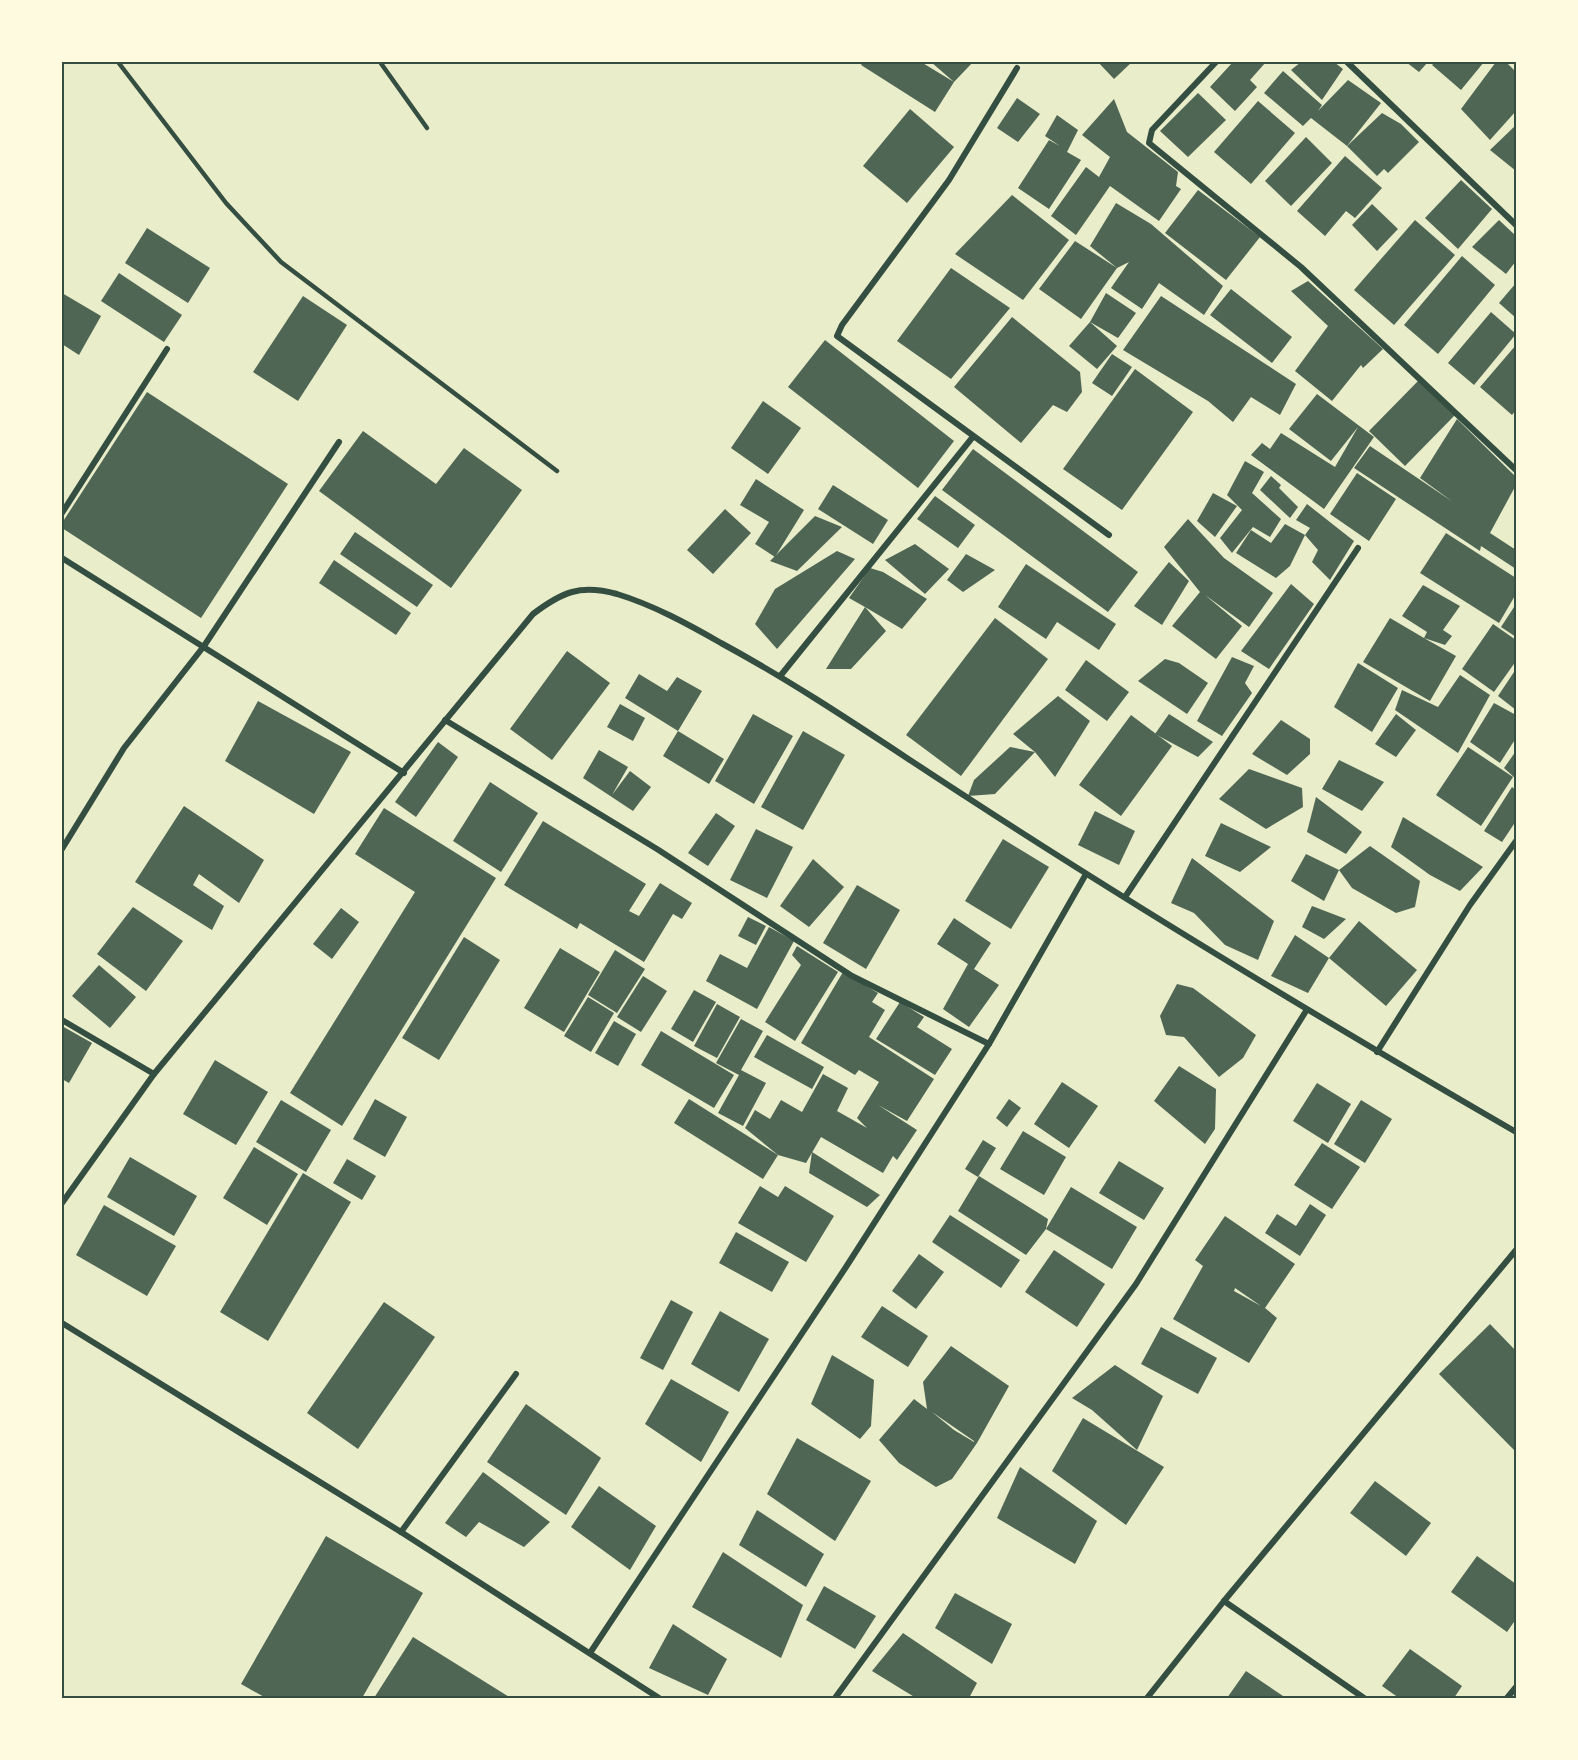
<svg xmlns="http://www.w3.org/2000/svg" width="1578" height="1760" font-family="Montserrat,sans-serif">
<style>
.building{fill:#4f6655;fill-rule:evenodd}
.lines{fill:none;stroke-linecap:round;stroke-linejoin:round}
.service{stroke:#344e41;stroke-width:4.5}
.minor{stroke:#344e41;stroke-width:6}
.neatline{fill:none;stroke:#344e41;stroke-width:2}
</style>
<rect width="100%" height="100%" fill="#e9edc9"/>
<g class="building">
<polygon points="863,62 921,62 954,82 931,62 973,62 954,82 935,112 861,65"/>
<polygon points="1098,62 1132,62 1114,79"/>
<polygon points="1233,62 1266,62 1250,80 1257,87 1235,111 1210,87"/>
<polygon points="1301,62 1334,62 1343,69 1322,100 1291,70"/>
<polygon points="1406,62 1428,62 1419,72"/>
<polygon points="1435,62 1484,62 1461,90 1432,65"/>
<polygon points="1496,62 1506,62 1516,72 1516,111 1490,140 1461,109"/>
<polygon points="1283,71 1322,105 1318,111 1348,80 1381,103 1347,146 1311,118 1303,126 1264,93"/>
<polygon points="1198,93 1226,120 1188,157 1160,131"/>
<polygon points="1017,98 1040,114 1018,142 997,128"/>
<polygon points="1114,99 1127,132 1178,172 1176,186 1181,189 1159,221 1110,186 1076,235 1051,216 1086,167 1099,177 1110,157 1082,135"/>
<polygon points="1258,101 1295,133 1251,184 1214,152"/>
<polygon points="910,109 954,147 907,203 863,166"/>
<polygon points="1382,113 1401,124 1419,142 1388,173 1384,169 1377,176 1347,146"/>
<polygon points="1057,115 1078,130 1067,152 1081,160 1049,209 1018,188 1049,140 1060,146 1045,136"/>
<polygon points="1516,125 1516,171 1490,150"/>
<polygon points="1306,137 1332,163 1291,206 1265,181"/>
<polygon points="1345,156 1382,188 1355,218 1346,211 1325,236 1297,211"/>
<polygon points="1461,180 1492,209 1458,249 1425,218"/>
<polygon points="1198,190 1260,237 1226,280 1165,233"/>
<polygon points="1012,195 1069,240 1023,300 955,254"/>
<polygon points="1116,203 1151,224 1223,286 1204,315 1159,283 1142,309 1111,288 1129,262 1117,268 1081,319 1039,289 1075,241 1117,268 1090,246"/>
<polygon points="1372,204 1398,229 1377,251 1352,225"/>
<polygon points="1415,220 1455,255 1394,325 1354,290"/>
<polygon points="1499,220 1516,236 1516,261 1506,274 1472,247"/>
<polygon points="147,228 210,268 188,303 125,263"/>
<polygon points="1462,256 1495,285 1438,354 1404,325"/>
<polygon points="951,268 1010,308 951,379 897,341"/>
<polygon points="119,273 182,315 164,342 101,301"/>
<polygon points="1308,281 1383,349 1363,368 1361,365 1332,401 1295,371 1328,326 1291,291"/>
<polygon points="1516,283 1516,318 1499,303"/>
<polygon points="1231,289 1292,337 1272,363 1210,315"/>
<polygon points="62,293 101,316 79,355 62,344"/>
<polygon points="1106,293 1136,313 1118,338 1090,322 1117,346 1097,369 1069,346 1090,322"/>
<polygon points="303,296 347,325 298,401 253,372"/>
<polygon points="1161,296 1296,384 1280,415 1251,397 1233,422 1208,401 1123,350"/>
<polygon points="1491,312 1516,334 1474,385 1448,363"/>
<polygon points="1012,317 1080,372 1082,392 1067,412 1053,405 1021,443 954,387"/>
<polygon points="825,340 954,441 918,488 788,387"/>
<polygon points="1516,345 1516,410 1512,415 1480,387"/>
<polygon points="1112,354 1132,367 1112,396 1092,383"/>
<polygon points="1135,369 1193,412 1122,510 1063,469"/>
<polygon points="1419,380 1455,415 1405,466 1369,431"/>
<polygon points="147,392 288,484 201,618 62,528 62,523"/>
<polygon points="1317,394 1374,437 1324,509 1251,455 1262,443 1270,449 1281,433 1335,467 1358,427 1331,461 1289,429"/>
<polygon points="763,401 801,428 768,474 731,448"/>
<polygon points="1457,419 1516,477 1516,485 1490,533 1516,550 1516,569 1481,546 1480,551 1354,468 1370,446 1453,502 1420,478"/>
<polygon points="363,431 436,484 464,448 522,490 451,588 319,491"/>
<polygon points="973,449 1138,572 1108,612 942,490"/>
<polygon points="1245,461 1264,472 1252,493 1281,519 1270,537 1253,527 1232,553 1220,538 1242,510 1227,495"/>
<polygon points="1357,473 1396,499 1369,541 1330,514"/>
<polygon points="1271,476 1281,485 1279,488 1298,507 1290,518 1260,490"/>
<polygon points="756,479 804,510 775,557 755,544 769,522 740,505"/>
<polygon points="833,485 888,520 873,544 818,509"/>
<polygon points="1213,493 1237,506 1215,537 1197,521"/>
<polygon points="935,496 975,525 958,548 917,519"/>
<polygon points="1307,504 1354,541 1330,580 1312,562 1318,550 1305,535 1310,528 1296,520"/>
<polygon points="725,509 751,533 713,574 687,550"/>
<polygon points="815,516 842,527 797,571 770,561"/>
<polygon points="1188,519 1224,558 1273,593 1249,627 1205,595 1242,626 1216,659 1172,626 1200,592 1164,547"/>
<polygon points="1285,524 1305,535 1290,566 1276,578 1236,553 1251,530 1271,543"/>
<polygon points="355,532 433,585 417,607 340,554"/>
<polygon points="1446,533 1516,578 1516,594 1499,623 1420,573"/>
<polygon points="915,544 949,569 925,594 885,560"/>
<polygon points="837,551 855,559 777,649 755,624 775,589"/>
<polygon points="966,554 995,570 963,592 947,580"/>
<polygon points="334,560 411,613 396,635 319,583"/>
<polygon points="1169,562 1189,581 1162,625 1134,606"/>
<polygon points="1026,564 1116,624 1099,650 1057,622 1046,639 998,607"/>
<polygon points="870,568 883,572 927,599 902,629 865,607 886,631 851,669 826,669 865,607 849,598"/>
<polygon points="1291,584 1314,604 1269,669 1241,651"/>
<polygon points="1423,585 1460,606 1443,630 1452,636 1445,645 1424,638 1456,656 1430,701 1363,662 1390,618 1424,638 1427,632 1402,616"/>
<polygon points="1516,604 1516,637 1501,627"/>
<polygon points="995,618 1048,659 961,776 906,735"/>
<polygon points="1493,624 1516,640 1516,661 1494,692 1462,669"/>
<polygon points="567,651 610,683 552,760 510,729"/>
<polygon points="1232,657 1254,666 1245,683 1252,693 1222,736 1197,721"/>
<polygon points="1165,659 1179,663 1208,683 1187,714 1138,681"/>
<polygon points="1086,660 1129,692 1107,721 1065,690"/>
<polygon points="1358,663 1398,688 1372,732 1334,707"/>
<polygon points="1516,669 1516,710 1498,696"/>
<polygon points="639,674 667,691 677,677 702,691 678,731 625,698"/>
<polygon points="1460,675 1490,695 1458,753 1395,710 1402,690 1438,707"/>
<polygon points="1058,696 1090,721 1055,777 1035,752 995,794 968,796 974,780 1010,747 1035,752 1013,734"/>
<polygon points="258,701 351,752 314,814 225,761"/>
<polygon points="1494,703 1516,715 1516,738 1500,763 1470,742"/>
<polygon points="620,704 645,718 633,741 607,727"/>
<polygon points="753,714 793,736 754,804 715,781"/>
<polygon points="1169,714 1213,742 1198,757 1155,734"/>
<polygon points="1396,714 1416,730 1396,757 1375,744"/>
<polygon points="1131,715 1172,746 1121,816 1079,785"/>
<polygon points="1281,720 1310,739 1310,754 1287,775 1252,754"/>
<polygon points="678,731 724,759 709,784 663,756"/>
<polygon points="803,731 845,755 803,830 761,807"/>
<polygon points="438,742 458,757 416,817 395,802"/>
<polygon points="1468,747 1513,777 1481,826 1436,795"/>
<polygon points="599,750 628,767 612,795 630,771 651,787 633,811 583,778"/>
<polygon points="1516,751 1516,779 1504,768"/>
<polygon points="1339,760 1384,782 1362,811 1322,789"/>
<polygon points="1249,769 1302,788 1303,807 1266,829 1219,799"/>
<polygon points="490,782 538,813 501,872 453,841"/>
<polygon points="1512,787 1516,790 1516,821 1502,842 1484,831"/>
<polygon points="1316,797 1362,832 1346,854 1307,832"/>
<polygon points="184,806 264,860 239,903 199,874 193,885 224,906 212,930 135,882"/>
<polygon points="384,808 496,878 342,1126 290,1093 415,892 355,854"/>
<polygon points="1095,811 1135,831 1119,865 1078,845"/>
<polygon points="716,813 735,826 708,866 688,853"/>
<polygon points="1403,817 1483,867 1460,891 1430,875 1391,847"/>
<polygon points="543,821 646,884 629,911 639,916 660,883 692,903 682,919 673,914 644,962 580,923 577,929 504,885"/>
<polygon points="1221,823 1271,847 1240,872 1205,856"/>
<polygon points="756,829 793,847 767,898 730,880"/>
<polygon points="1003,839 1049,867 1011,929 965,901"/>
<polygon points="1370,846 1420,881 1415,907 1396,913 1352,888 1339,870"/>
<polygon points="1306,854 1339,870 1324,901 1291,881"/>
<polygon points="1192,858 1274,921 1258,960 1225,945 1194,913 1171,903"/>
<polygon points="813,859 844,887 809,927 780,906"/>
<polygon points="857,885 900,910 866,969 823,943"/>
<polygon points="1312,906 1346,919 1324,939 1302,927"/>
<polygon points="133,907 183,941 146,991 97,954"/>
<polygon points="341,908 359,922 332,959 313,944"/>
<polygon points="748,917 766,926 756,945 738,936"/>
<polygon points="954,918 991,943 974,969 999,985 969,1027 943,1009 968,964 937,944"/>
<polygon points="1359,921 1417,970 1386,1006 1329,958"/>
<polygon points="769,927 794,941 757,1009 706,981 720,954 747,968"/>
<polygon points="1295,935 1329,958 1308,993 1271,976"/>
<polygon points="464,937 500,960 439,1060 402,1038"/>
<polygon points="797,946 838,972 795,1041 765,1022 801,965 792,955"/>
<polygon points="560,948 600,972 564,1032 524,1008"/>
<polygon points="615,950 645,969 617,1013 588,995"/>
<polygon points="99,965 136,997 110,1028 72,996"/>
<polygon points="843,972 878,993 872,1002 885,1010 869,1037 934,1079 907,1121 878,1105 917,1130 897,1160 893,1156 883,1173 821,1137 806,1163 778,1155 745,1128 755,1110 770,1119 781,1100 802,1112 823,1074 848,1088 837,1111 867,1128 857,1118 879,1082 859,1070 855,1075 801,1043"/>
<polygon points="643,976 667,991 641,1032 617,1017"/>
<polygon points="1177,984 1193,988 1256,1035 1243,1058 1219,1077 1184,1037 1166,1035 1160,1016"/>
<polygon points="694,990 716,1002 693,1042 671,1029"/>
<polygon points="588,997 614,1013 591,1052 564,1036"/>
<polygon points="900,1002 924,1017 917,1027 952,1049 935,1075 876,1039"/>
<polygon points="717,1004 740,1017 717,1058 694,1046"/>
<polygon points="741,1019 763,1031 741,1070 766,1083 743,1126 718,1113 739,1075 716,1063"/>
<polygon points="614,1021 636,1034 618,1066 595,1053"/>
<polygon points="62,1026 92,1043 69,1083 62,1079"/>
<polygon points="661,1031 734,1075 714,1108 641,1065"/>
<polygon points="767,1035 824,1067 812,1089 754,1057"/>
<polygon points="215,1060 268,1092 236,1145 183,1114"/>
<polygon points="1179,1066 1216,1089 1215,1129 1205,1144 1154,1101"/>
<polygon points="1062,1082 1098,1106 1069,1148 1034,1124"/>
<polygon points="1317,1083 1351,1104 1328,1143 1293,1121"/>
<polygon points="375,1099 407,1117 385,1157 353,1139"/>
<polygon points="689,1099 778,1155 763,1179 674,1123"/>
<polygon points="1009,1099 1021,1108 1007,1127 996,1118"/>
<polygon points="281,1100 331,1130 306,1172 256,1142"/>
<polygon points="1361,1100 1392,1119 1365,1163 1334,1144"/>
<polygon points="1023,1131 1066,1157 1044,1195 1000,1169"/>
<polygon points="983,1140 996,1148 978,1177 965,1169"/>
<polygon points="1322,1143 1360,1167 1332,1209 1294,1185"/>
<polygon points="254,1147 298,1174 267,1225 223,1198"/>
<polygon points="812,1152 880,1195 867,1207 809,1173"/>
<polygon points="130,1157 197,1196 174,1236 107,1197"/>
<polygon points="347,1159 376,1176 362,1200 333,1183"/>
<polygon points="1119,1161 1164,1188 1144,1220 1099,1193"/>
<polygon points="303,1173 351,1202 268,1341 220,1312"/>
<polygon points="979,1176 1048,1219 1046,1229 1071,1187 1137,1227 1112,1269 1046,1229 1026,1255 958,1211"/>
<polygon points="760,1186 778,1197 785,1186 834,1216 806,1262 738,1223"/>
<polygon points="1310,1204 1326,1215 1300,1256 1265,1233 1277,1214 1296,1226"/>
<polygon points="104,1205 176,1246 147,1296 76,1255"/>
<polygon points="950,1215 1020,1260 1001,1288 932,1242"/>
<path d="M 1225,1216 L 1295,1264 L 1265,1308 L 1277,1318 L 1249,1363 L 1173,1319 L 1203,1266 L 1195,1260 ZM 1235,1288 L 1261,1306 L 1234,1291 Z"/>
<polygon points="736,1232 789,1262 772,1292 719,1263"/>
<polygon points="1054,1250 1105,1284 1077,1327 1025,1292"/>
<polygon points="919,1254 944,1272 916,1309 892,1291"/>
<polygon points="671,1300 693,1312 663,1370 640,1358"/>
<polygon points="384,1302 435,1337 358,1449 307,1413"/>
<polygon points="882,1306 928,1336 908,1367 861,1337"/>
<polygon points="720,1311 769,1339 739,1392 691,1364"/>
<polygon points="1490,1324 1516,1351 1516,1452 1439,1374"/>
<polygon points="1161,1327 1217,1358 1198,1394 1141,1364"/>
<path d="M 951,1346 L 1009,1386 L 977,1443 L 952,1479 L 936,1487 L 899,1463 L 879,1440 L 914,1399 L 927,1409 L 923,1382 ZM 932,1412 L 974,1441 L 974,1442 L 954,1430 Z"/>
<polygon points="832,1355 874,1380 871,1426 860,1439 811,1404"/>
<polygon points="1115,1365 1163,1396 1137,1450 1092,1410 1072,1398"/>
<polygon points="671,1379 729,1412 701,1462 645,1424"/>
<polygon points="526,1404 601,1458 566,1515 487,1462"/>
<polygon points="1083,1418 1164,1467 1126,1525 1052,1471"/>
<polygon points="797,1438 871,1481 835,1541 767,1494"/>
<polygon points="1020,1467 1097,1521 1075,1564 997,1518"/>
<polygon points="483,1472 550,1522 524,1547 479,1522 466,1537 445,1523"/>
<polygon points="1375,1481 1431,1523 1406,1556 1350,1513"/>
<polygon points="599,1486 656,1526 630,1570 571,1527"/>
<polygon points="757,1510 824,1554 806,1587 739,1545"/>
<polygon points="326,1536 423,1593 362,1698 266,1698 241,1684"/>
<polygon points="723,1552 803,1605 781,1658 692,1607"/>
<polygon points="1477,1556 1516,1584 1516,1619 1507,1632 1451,1592"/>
<polygon points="824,1586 876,1616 855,1649 806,1620"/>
<polygon points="955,1593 1012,1624 992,1664 935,1628"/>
<polygon points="673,1624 727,1659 708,1695 649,1668"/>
<polygon points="903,1633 977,1683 969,1698 916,1698 872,1671"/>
<polygon points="413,1637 511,1698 374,1698"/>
<polygon points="1410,1649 1462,1686 1454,1698 1399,1698 1382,1686"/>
<polygon points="1246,1671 1286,1698 1227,1698"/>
</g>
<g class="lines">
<g class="service">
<polyline points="118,62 226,203 281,262 557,471"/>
<polyline points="380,62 427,128"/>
</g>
<g class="minor">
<polyline points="1216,62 1152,130 1149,143 1301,267 1516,470"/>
<polyline points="1347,62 1516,225"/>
<polyline points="1017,68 949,180 842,325 837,336 1109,535"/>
<polyline points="62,513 167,349"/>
<polyline points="62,558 404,773"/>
<polyline points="781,675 972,438"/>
<polyline points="445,720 657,849 852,976 989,1044"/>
<polyline points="62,849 124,748 204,646 339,442"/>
<polyline points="1125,897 1358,548"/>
<polyline points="62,1020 154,1074"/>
<polyline points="1377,1052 1470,905 1516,841"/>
<path d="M 62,1203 L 154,1074 L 533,614 C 562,592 580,584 617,594 C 653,605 688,624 721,643 C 806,689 886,745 968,798 C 1148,915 1331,1025 1516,1132"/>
<polyline points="62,1323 401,1532 659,1698"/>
<polyline points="401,1532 516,1374"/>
<polyline points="1224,1601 1364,1698"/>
<polyline points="590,1653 846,1267 989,1044 1086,874"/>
<polyline points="835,1698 1136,1284 1306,1011"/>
<polyline points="1147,1698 1224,1601 1516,1250"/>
<polyline points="1507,1698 1516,1687"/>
</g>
</g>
<rect width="1578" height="1760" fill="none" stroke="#fefae0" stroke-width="126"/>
<rect x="63" y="63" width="1452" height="1634" class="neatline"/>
</svg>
